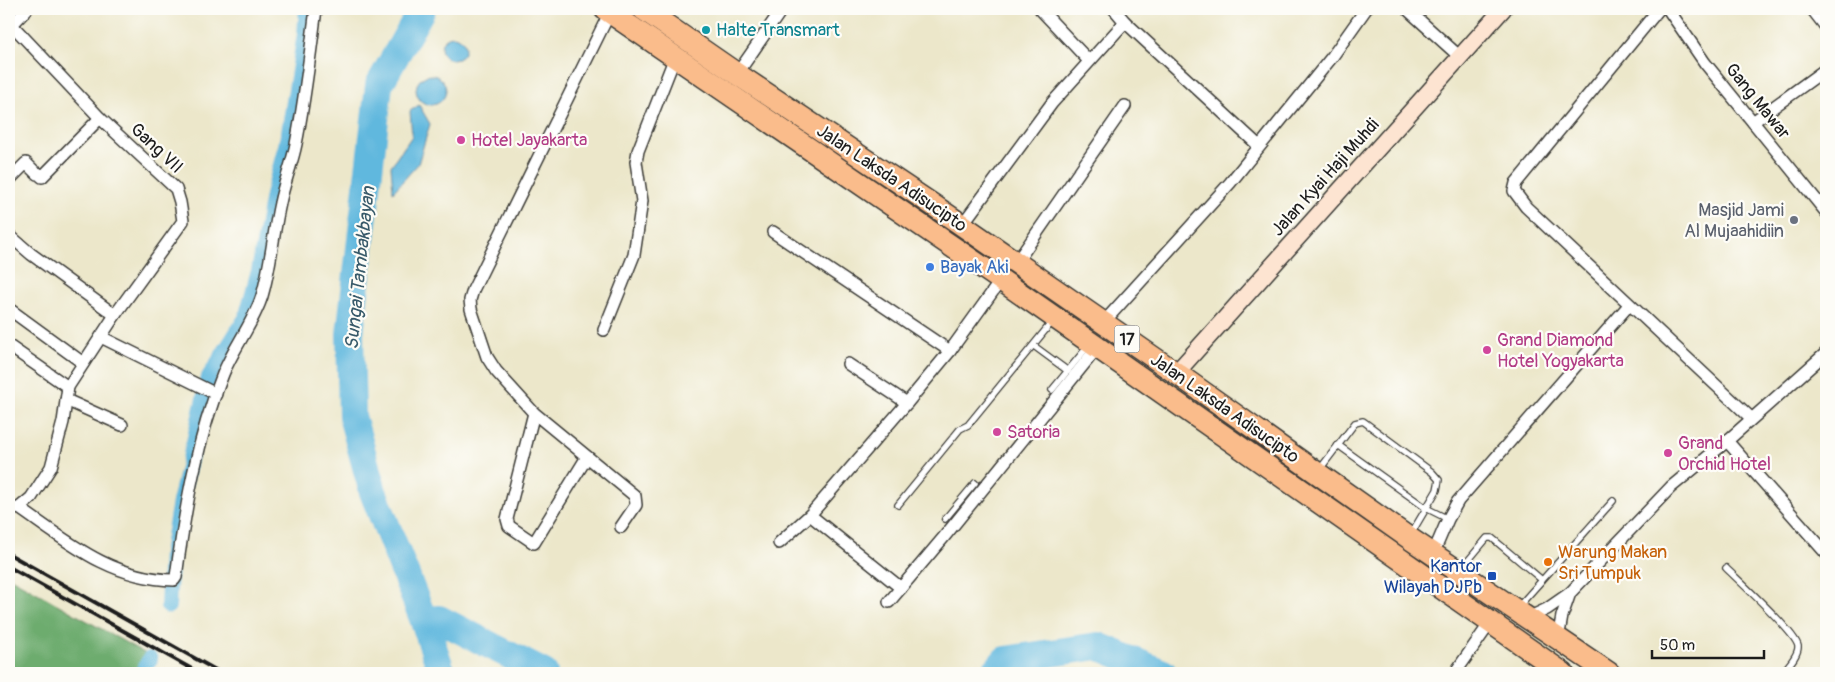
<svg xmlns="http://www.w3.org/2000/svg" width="1835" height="682" font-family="Pangolin,sans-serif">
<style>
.forest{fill:#6dac6e;stroke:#446445}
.water{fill:#61b8de;stroke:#3e6a7d}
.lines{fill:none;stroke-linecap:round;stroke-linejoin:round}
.canal{stroke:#61b8de;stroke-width:16}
.river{stroke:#61b8de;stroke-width:28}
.lane-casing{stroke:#3b3a36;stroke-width:8}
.street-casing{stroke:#3b3a36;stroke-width:14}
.secondary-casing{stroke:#3b3a36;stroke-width:19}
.highway-casing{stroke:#3b3a36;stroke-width:24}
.lane{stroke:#fff;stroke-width:5.5}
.street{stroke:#fff;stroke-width:11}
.secondary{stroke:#fde4d1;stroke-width:16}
.highway{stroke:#fabc8b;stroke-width:21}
.rail{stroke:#1c1c1c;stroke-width:4}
.culture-dot{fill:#0f9aa8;stroke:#fdfcf7;stroke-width:2}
.hotel-dot{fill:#d1479c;stroke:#fdfcf7;stroke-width:2}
.worship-dot{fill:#6b7280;stroke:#fdfcf7;stroke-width:2}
.shop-dot{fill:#3f7fe0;stroke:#fdfcf7;stroke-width:2}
.food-dot{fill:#e8710a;stroke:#fdfcf7;stroke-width:2}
.transit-dot{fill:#1a4fb4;stroke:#fdfcf7;stroke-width:2}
.labels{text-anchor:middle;stroke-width:4.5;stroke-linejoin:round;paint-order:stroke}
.shield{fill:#fdfcf7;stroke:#605f5e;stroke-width:1}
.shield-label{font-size:16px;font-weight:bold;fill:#1c1c1c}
.culture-label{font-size:18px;fill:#0d838f;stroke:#fdfcf7;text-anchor:start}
.street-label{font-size:18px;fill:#1c1c1c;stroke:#fdfcf7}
.hotel-label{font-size:18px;fill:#b23c85;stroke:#fdfcf7;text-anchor:start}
.worship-label{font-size:18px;fill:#5b616d;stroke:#fdfcf7;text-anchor:end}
.shop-label{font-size:18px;fill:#366cbe;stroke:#fdfcf7;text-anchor:start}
.food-label{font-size:18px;fill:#c56008;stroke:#fdfcf7;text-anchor:start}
.transit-label{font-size:18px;fill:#164399;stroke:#fdfcf7;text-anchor:end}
.water-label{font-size:19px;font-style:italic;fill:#385a6a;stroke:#fdfcf7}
</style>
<rect width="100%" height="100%" fill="#fdfcf7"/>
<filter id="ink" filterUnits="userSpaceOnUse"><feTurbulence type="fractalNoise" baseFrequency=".02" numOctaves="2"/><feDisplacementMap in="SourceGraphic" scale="10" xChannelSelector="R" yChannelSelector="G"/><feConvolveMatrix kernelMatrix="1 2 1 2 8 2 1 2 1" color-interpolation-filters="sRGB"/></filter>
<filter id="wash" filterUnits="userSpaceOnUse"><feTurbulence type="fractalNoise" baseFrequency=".0096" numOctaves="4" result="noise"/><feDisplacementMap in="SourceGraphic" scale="20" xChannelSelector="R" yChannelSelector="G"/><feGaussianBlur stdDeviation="1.12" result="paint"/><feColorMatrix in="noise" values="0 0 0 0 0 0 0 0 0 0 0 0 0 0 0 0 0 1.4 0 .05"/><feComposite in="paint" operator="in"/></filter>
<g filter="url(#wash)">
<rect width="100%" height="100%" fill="#ece7ca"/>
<polygon class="forest" points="9,577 148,655 137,673 9,673"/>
<g class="water">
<circle cx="453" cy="48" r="12"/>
<circle cx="431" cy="90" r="15"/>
<polygon points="419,105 430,124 418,164 393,192 391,166 412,136 410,111"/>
</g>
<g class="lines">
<g class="canal">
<polyline points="168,606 171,553 180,502 209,377 246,318 259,271 273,195 288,138 305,34 307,9"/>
<polyline points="142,673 150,659"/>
</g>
<g class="river">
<polyline points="422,9 379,85 350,334 352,416 373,492 424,621 442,673"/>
<polyline points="424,621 439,619 544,673"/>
<polyline points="994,673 1005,660 1098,646 1163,673"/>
</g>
</g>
</g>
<g filter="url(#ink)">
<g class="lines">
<g class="lane-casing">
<g id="lane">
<polyline points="1034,346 1068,371"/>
<polyline points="1052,390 1089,345"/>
<polyline points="1338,445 1426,508 1448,519"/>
<polyline points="1320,469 1355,423 1363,421 1432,472 1439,480 1437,490 1411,534"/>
<polyline points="898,505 960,429 968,425 1052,322"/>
<polyline points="945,519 975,483"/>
<polyline points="1462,568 1487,538 1492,538 1542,580"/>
<path d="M 1726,568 C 1738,580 1796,633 1798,646 C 1799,655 1787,667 1782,673"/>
<polyline points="1518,607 1613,501"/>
</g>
</g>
<g class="street-casing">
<g id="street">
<polyline points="1040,9 1089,61"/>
<polyline points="1114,9 1125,22 1259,146"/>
<polyline points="1407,9 1460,57"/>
<polyline points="1659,9 1516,183 1514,191 1526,207 1751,418"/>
<polyline points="1668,9 1705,63 1826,212"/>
<polyline points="1812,9 1826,27"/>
<polyline points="610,12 473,290 470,300 471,309 487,357 496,371 534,413 635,496 636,505 621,527"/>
<polyline points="12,25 100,118 176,189 180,202 183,221 115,315"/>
<polyline points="9,28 27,9"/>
<polyline points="737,74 782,9"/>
<polyline points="1753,122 1826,69"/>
<polyline points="9,180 26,163 37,174 38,173 42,177 100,118"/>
<polyline points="962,225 1052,103 1125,22"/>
<polyline points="773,232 950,351"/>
<polyline points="9,235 31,254 115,315 68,387 63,422 51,467 31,498 19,508 9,509"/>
<polyline points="1016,263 1125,106"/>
<polyline points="9,309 83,363"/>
<polyline points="1103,323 1230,183 1332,57 1366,9"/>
<polyline points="604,330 634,255 642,201 636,162 638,151 675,57"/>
<polyline points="101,337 216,394"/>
<polyline points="9,346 68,387"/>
<polyline points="848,364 907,403"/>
<polyline points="66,400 122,425"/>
<polyline points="534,413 507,519 509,526 534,543 587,457"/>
<polyline points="1727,441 1826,553"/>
<path d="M 19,508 C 68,542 111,579 174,580 L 176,577 C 185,509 197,438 223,374 C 234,347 253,324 262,296 C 271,265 273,234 280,203 C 284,183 292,164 296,144 C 305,99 310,54 316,9"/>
<polyline points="810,515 901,588"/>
<polyline points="779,543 810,515 907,403 950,351 1001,280"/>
<polyline points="1433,554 1448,519 1458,501 1629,305"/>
<polyline points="889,602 944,537 1097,348"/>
<polyline points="1528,618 1547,609 1570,593 1671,487 1727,441 1826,353"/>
<polyline points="1558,639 1562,616 1570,593"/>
<polyline points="1455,673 1490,623"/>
</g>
</g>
<g class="secondary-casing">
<polyline id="secondary" points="1176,373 1503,9"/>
</g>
<g class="highway-casing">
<g id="highway">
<polyline points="605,9 1001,280 1563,673"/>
<polyline points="643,9 737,74 933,205 1176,373 1409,538 1609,673"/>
</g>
</g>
<use href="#lane" class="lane"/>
<use href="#street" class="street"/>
<use href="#secondary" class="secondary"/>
<use href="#highway" class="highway"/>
<g class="rail">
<polyline points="9,554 221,673"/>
<polyline points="9,567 199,673"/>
</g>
</g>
</g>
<circle class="culture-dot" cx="706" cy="30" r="5"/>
<g class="hotel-dot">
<circle cx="461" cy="140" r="5"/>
<circle cx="1487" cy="350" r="5"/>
<circle cx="997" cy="432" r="5"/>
<circle cx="1668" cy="453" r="5"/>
</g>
<circle class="worship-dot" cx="1794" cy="220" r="5"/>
<circle class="shop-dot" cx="930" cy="267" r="5"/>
<circle class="food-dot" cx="1548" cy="562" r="5"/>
<rect class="transit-dot" x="1487" y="571" width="10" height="10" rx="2.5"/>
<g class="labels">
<rect class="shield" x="1114.5" y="325.5" width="25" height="27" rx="4"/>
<g class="shield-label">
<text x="1127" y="345">17</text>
</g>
<g class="culture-label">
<text x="716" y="36">Halte Transmart</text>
</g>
<g class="street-label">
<text transform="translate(1758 101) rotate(51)" y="6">Gang Mawar</text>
<text transform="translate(157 148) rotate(43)" y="6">Gang VII</text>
<text transform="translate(1325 177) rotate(-48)" y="6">Jalan Kyai Haji Muhdi</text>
<text transform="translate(892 178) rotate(34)" y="6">Jalan Laksda Adisucipto</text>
<text transform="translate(1225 408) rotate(35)" y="6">Jalan Laksda Adisucipto</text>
</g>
<g class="hotel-label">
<text x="471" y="146">Hotel Jayakarta</text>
<text x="1497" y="346">Grand Diamond<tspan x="1497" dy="21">Hotel Yogyakarta</tspan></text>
<text x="1007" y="438">Satoria</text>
<text x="1678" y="449">Grand<tspan x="1678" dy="21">Orchid Hotel</tspan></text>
</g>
<g class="worship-label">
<text x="1784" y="216">Masjid Jami<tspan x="1784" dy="21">Al Mujaahidiin</tspan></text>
</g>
<g class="shop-label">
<text x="940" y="273">Bayak Aki</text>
</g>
<g class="food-label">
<text x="1558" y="558">Warung Makan<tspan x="1558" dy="21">Sri Tumpuk</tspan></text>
</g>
<g class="transit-label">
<text x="1482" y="572">Kantor<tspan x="1482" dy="21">Wilayah DJPb</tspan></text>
</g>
<g class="water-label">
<text transform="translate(359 268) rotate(-84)" y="7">Sungai Tambakbayan</text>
</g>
</g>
<rect width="1835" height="682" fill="none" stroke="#fdfcf7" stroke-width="30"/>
<path d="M1652 650v8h112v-8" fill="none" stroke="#1c1c1c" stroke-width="2.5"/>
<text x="1660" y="650" font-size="15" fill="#1c1c1c" stroke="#fdfcf7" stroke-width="4" paint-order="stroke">50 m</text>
</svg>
